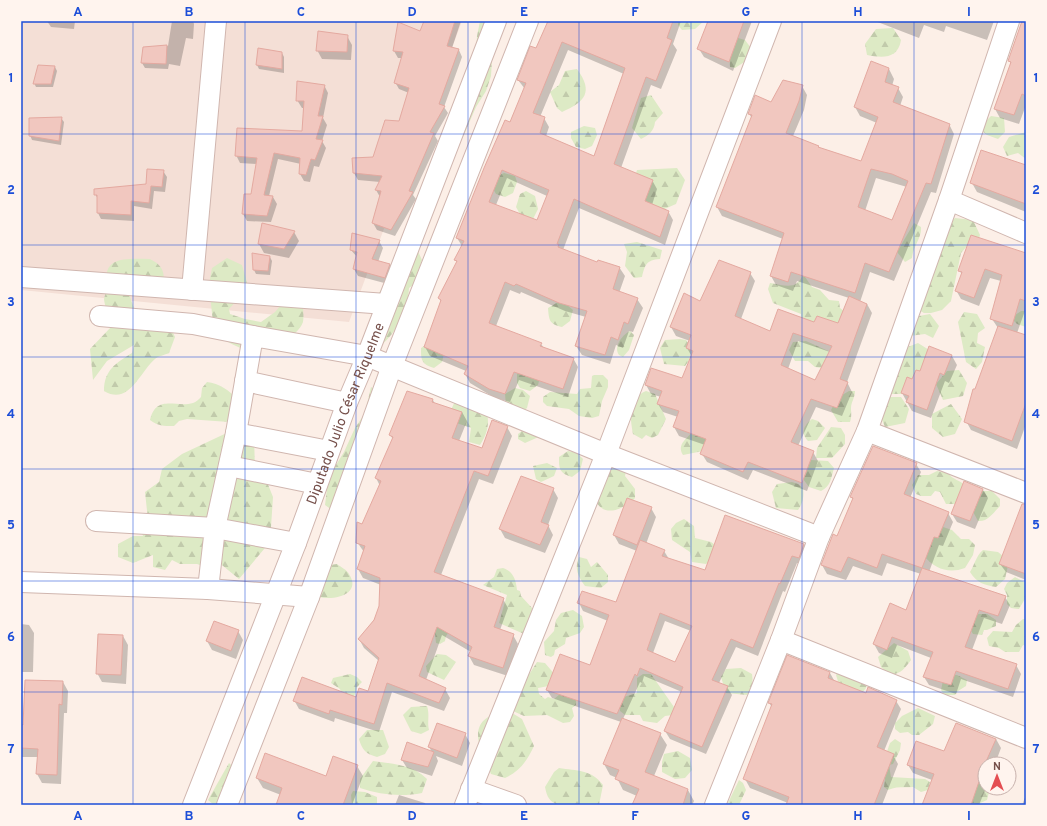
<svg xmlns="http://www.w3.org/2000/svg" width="1047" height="826" font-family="Overpass,sans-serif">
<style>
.residential{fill:#f4dfd6}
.forest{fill:url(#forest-firs)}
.shadow{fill:#0003;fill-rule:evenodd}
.building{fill:#f1c7bf;stroke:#e4a9a0;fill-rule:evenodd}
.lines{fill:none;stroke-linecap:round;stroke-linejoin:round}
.minor-casing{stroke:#d0b6af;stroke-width:22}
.minor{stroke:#fff;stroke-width:20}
.grid{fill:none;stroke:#1d4ed8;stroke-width:1;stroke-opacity:0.55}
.labels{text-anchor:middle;stroke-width:3;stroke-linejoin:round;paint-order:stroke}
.street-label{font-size:14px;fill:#76504b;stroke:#fff4ee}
.neatline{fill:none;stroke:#1d4ed8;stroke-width:1.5}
.grid-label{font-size:13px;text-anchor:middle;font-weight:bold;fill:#1d4ed8}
</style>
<defs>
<pattern id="forest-firs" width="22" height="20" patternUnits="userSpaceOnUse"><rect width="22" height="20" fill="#ddeac5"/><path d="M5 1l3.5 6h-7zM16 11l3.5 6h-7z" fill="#c1caab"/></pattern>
</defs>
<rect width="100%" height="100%" fill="#fcefe7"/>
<polygon class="residential" points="21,21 462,21 349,322 21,290"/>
<g class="forest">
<polygon points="480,21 498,21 490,45 492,60 491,76 486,91 476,107 463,137 447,147 476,54 477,36"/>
<polygon points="678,21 704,21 695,29 682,30 678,25"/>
<path d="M 893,28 L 901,40 C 898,59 883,58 867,55 L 865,44 L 876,29 Z"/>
<polygon points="738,38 745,40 751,48 746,61 735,68 730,67 729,48"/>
<path d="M 577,69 C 594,92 585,102 562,112 L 557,108 L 550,92 L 559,85 L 565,71 Z"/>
<path d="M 651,95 L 663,113 L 655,122 C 654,131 649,135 641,139 L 632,128 L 641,98 Z"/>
<polygon points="991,116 1004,118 1005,132 998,139 987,135 981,130 984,123"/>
<polygon points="584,126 595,128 597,135 592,146 585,149 576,147 571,138 571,132"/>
<polygon points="1026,132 1026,159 1018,153 1007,156 1003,147 1009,137"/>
<polygon points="677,168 685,180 676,204 653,214 631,191 637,170"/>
<polygon points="504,173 515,176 517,182 513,193 505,197 496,194 491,185 491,179"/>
<polygon points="526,191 535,196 538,209 532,221 521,216 516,207 520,194"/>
<polygon points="955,218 973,220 980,235 976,248 968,245 961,253 951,301 942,310 931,313 924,313 915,308 944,229"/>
<path d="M 914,223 L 921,227 C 922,238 913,246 912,258 L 905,262 L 897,252 Z"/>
<path d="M 637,242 L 662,250 L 660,259 C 646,260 645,265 642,277 L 634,278 L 625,266 L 627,252 L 624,244 Z"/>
<path d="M 416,247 L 422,260 L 413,285 L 409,288 C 408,309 397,333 380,346 L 376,298 L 385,283 Z"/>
<path d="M 227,258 L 242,265 L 247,282 L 240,297 L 229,309 L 230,314 L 245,319 L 261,322 L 275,312 L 286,299 L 303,306 C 303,310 304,317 303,322 C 296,341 263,352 244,349 C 233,346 224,339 214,333 L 209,284 L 212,268 Z"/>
<path d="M 150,259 C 160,264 164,269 164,280 L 129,294 L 136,314 L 156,310 L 168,322 L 175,337 L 169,353 C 165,355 158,356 155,359 C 139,373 129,406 104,391 C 104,370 116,363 132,353 L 134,345 L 107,361 L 93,380 L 90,349 L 112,326 C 110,320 104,304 104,299 C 105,294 108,289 107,284 C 102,255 129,259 150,259 Z"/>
<path d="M 803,274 L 812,287 L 820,290 L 829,300 L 839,301 L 840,308 L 848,314 L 838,328 L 800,329 L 801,314 L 773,303 L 768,289 L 770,283 C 784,285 797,291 803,274 Z"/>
<path d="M 558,302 L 566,304 L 573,310 L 570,321 L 562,327 C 549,324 549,320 548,308 Z"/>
<polygon points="1021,311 1026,311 1026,327 1017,324 1011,318"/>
<polygon points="964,312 977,314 985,328 978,333 977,343 985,347 982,362 976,369 966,362 958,322"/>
<polygon points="930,314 939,326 933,338 925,334 909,336 910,321 919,316"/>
<path d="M 630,331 L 634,335 L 629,350 L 623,357 L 619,355 C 613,347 622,335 630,331 Z"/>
<path d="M 680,339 L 686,340 L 690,345 C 691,353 691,359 685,366 L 664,364 L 660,348 L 665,340 Z"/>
<polygon points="806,341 835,354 829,369 815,367 808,361 795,361 789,350 793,342"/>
<path d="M 431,342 L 445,350 L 442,362 L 434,368 C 421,364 421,360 421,348 Z"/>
<polygon points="918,343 934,353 925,368 914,374 913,386 904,391 901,394 889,394 895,352"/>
<polygon points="959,370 967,383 963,396 943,400 936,384 947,371"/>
<polygon points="517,371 541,373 538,385 530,391 520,388 517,383"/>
<polygon points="594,375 603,375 608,380 608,387 602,401 599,416 592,418 579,416 569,409 547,406 543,402 543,397 550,392 577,394 580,389 591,388 592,376"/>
<path d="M 207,382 C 219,383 230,391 238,400 L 229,422 L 187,419 L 179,421 L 174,426 C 163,426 158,426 150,420 C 156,394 176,408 193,403 C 196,402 199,399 201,397 L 202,388 Z"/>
<polygon points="371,387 377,391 332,510 325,505 327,489 331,473 344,452 355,428 365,413"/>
<polygon points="515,388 523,390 530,396 527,408 523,411 506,406 505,394"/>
<path d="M 646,391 L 655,394 L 666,419 L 658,435 L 652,438 L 646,435 L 642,439 L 633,434 C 630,416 627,399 646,391 Z"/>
<path d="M 849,391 L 855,391 C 855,398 851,402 851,408 C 851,413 852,416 850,422 L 838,422 L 831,410 L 837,398 Z"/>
<polygon points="889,397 901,397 909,409 905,423 885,427 878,410"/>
<path d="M 456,399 L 487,414 C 490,425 486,436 480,445 L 469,442 L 471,428 C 456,422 458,427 451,410 Z"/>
<polygon points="951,404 962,419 955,434 943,437 932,428 932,414"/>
<path d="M 812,419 L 818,421 L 825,428 L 817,440 L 808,441 C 800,433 804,425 812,419 Z"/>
<polygon points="831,427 841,428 845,435 845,444 832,458 816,458 817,448"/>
<polygon points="233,430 254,435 255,471 265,477 273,497 270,542 239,579 217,561 212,569 197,564 180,564 172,560 165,570 153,567 153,555 133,563 118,557 118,544 133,536 143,536 140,526 148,520 145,492 159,482 162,469 182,454"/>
<polygon points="523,430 543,435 525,443 518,439 518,434"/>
<path d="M 694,430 L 712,437 L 703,451 L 683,455 C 676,444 688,438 694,430 Z"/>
<path d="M 568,451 L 577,453 L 583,459 L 580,471 L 572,477 C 559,473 559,469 559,457 Z"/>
<path d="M 811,460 L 828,461 L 834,468 C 831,478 831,486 821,491 L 809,487 L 803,479 Z"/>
<polygon points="547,463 557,468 554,476 541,482 536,479 533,466"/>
<path d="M 613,467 L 626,471 L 625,476 L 635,489 L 635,498 C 626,508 604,519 596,501 L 603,480 L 608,479 L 608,473 Z"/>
<path d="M 937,471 L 948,473 C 953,480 960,480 966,486 L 959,504 L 946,504 L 940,492 L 935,491 L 931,496 L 921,496 L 916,494 L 912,485 L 918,475 L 929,475 Z"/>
<path d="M 792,482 L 798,484 L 803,488 C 804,497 803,503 798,510 L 776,508 L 772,492 L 777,484 Z"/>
<path d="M 979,491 L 992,491 L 1000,499 L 1000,506 C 993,513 988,522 978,521 L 971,508 Z"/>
<polygon points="684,519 694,526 695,538 711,542 715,545 710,561 706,564 692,562 690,552 672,540 671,529 676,523"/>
<path d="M 940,526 L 952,530 L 961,539 L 969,539 L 975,545 L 973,555 L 965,568 C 949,574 935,569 924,556 L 924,548 Z"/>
<path d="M 983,550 L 998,552 L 1009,561 L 1005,579 L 996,587 C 984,585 977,583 970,572 C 975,564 976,556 983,550 Z"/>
<path d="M 579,557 L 587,559 L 591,567 L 597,562 L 608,575 L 608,582 L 601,588 L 585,586 C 578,576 574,569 579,557 Z"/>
<path d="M 337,564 C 341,567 347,570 349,574 C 362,594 335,601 319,597 L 323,566 Z"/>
<path d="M 503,568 C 513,571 516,580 517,590 L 520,591 L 521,596 L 533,609 C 531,619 525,624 524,634 L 499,623 L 507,595 L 483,585 L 494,577 L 497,569 Z"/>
<polygon points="1015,577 1026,583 1026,597 1019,609 1011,608 1007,604 1007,595 1004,589 1007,583"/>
<polygon points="573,610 582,616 584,627 580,633 566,638 565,644 555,650 554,655 551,657 545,655 544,642 554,631 556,620 561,613"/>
<polygon points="979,614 987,614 996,620 996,626 987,630 984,630 982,635 973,634 970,629 974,615"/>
<polygon points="1023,619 1026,619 1026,646 1023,645 1019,652 1005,652 999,648 989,646 987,638 993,631 1012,632 1016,625"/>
<polygon points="434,624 450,631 446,636 445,641 440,644 436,643"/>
<path d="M 894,643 L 908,651 L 911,660 C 905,668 901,674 890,675 L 881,667 L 878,657 Z"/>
<polygon points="437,654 446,655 456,662 444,680 427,672 426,666"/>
<polygon points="537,662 545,663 556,676 554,685 538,688 539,694 545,699 548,697 554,699 566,689 576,699 576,705 572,708 574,716 570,722 563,723 547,715 524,716 502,706 522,675 530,673"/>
<polygon points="841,667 868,680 866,688 862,693 841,691 836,675"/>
<path d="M 741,668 L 752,674 C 753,682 753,688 747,695 L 726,693 L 721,677 L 726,669 Z"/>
<polygon points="350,674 357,677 362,682 357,687 354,697 341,692 340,689 331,683 333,678"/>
<polygon points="643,674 651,674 674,707 673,715 665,716 657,723 643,721 640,715 625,715 620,711 620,698 637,693 637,678"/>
<polygon points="949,675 957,675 967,680 966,686 958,691 955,695 944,695 941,690 944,676"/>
<path d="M 427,706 C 430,715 427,722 429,730 L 421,734 L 411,731 L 403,715 L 411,707 Z"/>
<polygon points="918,708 935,716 933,724 919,735 912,735 908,732 900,733 895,729 895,723 902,716"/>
<path d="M 507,710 L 522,719 L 534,746 C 527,761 520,771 505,778 L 491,774 C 478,745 464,719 507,710 Z"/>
<path d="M 367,730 L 383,730 L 389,747 L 385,754 L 377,757 C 366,754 362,750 359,739 Z"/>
<path d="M 895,739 L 901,743 L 900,750 L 893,764 L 889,765 L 891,777 L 925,779 L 930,782 L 928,790 L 921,792 L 913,787 C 904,788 897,786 888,790 L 884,787 L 885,779 L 878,777 L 890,743 Z"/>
<polygon points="678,751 690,758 692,770 685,778 675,779 662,772 662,762 664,754"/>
<path d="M 373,761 C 393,764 412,764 427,779 L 422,793 C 402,797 380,795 360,788 L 360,779 Z"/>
<polygon points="229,763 233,767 224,805 214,805 208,800"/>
<path d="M 559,768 C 577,771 591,769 603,785 L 599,805 L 558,805 C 549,801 547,797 545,787 L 554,772 Z"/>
<polygon points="983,769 985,770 985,788 990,788 987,800 978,804 969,802"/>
<polygon points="739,780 743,783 746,790 739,805 727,805"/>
<polygon points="353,791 365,792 377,797 377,805 352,805 351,795"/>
</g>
<g class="shadow">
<polygon points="47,21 75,21 74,29 51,27"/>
<polygon points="172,21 193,21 194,24 193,39 186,38 180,66 169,64 168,69 145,68 142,63 144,48 168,46"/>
<polygon points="426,21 461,21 452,48 459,50 462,57 444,107 448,113 435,136 438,141 413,195 416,199 395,236 377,230 373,223 380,197 376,190 380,182 358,180 354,173 374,158 400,122 409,93 399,89 395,82 402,58 398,58 394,51 420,33"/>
<path d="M 549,21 L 681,21 L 673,44 L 677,50 L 661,89 L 651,85 L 621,168 L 652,180 L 657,189 L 652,205 L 668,211 L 673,220 L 665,245 L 579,208 L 563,250 L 598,263 L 619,267 L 625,276 L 619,293 L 637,299 L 643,308 L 633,332 L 629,331 L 623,348 L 616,345 L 610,364 L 582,355 L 576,346 L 586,317 L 565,311 L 521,292 L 520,294 L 510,290 L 496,326 L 541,344 L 544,348 L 573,358 L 578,367 L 568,397 L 519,380 L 510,402 L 495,398 L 470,383 L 465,374 L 466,371 L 430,356 L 425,347 L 441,302 L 439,298 L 457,263 L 456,260 L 462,246 L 457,238 L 525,89 L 518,80 L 537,50 ZM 568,50 L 624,74 L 594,157 L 546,136 L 549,127 L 544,118 L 540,117 ZM 507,178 L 547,196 L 538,222 L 496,205 Z"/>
<polygon points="709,21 752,21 733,71 704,57 699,49"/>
<polygon points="875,21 994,21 987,40 946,26 944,32 924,25 919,38"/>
<polygon points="1026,32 1026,105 1019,124 1000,118 995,109 1011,64 1009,60"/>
<polygon points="347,36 352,45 351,60 322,59 317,50"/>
<polygon points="282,53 284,57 284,73 259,69 257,65"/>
<path d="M 871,63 L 889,69 L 894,79 L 892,86 L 898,88 L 903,97 L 900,106 L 949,124 L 954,134 L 936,193 L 931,192 L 894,281 L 870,272 L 860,302 L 867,304 L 872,313 L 847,382 L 852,392 L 842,416 L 816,407 L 798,446 L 813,452 L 818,461 L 807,491 L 753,470 L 748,480 L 707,462 L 702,454 L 705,445 L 679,436 L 674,427 L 678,417 L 663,412 L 658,404 L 661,397 L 651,394 L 646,385 L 683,379 L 692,357 L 687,348 L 690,341 L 676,336 L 671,327 L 701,303 L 750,273 L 755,281 L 741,319 L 771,332 L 815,323 L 838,324 L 849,298 L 797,281 L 793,291 L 776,285 L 771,276 L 783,239 L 722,216 L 717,207 L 752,118 L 749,114 L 802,86 L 807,95 L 804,110 L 793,136 L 818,147 L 820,149 L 861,163 L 877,123 L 860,116 L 855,107 ZM 876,178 L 907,187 L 893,221 L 865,211 ZM 798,341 L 830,352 L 816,381 L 788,369 Z"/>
<polygon points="55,67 57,71 53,87 36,87 34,83"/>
<polygon points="324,85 328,93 323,118 327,125 322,141 326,148 319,167 314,166 310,182 304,181 300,174 301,164 278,159 269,196 273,197 277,204 271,222 247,221 243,214 252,195 257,164 240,163 236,155 303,132 305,108 302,108 297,100"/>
<polygon points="61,118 64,122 61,145 32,140 30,135"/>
<polygon points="1026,169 1026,212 977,192 972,183"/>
<polygon points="163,171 167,177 165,192 154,191 152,209 134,206 134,221 101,219 98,213 98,199 95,194 147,185"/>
<polygon points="263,225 294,232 299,241 289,258 264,253 259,244"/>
<polygon points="379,241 383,248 378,262 389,265 393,272 388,284 358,276 354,269 357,257 351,250"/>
<polygon points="253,254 270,257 272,261 270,275 256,274 254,270"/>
<polygon points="1026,255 1026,308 1017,333 1026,336 1026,424 1017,449 971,430 966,421 998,328 992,319 1001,281 990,278 979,306 961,299 956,290 962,275 960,271"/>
<polygon points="952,356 957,365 949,383 945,381 931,418 912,411 902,393 920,372"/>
<polygon points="433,400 435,404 462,412 467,421 459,441 482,450 507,427 512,436 493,484 479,479 441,575 503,599 508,608 500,630 513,635 518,644 508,676 474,665 469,656 471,652 442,635 426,680 445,689 450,698 444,711 392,692 379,732 335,718 334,722 299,709 294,700 357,698 369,693 379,661 364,648 359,639 374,620 380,606 381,585 363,578 358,569 364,552 357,542 362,525 380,486 376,478 393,439 390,435"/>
<polygon points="916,464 921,472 910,498 948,513 953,522 943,546 939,545 929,572 1005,597 1010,605 1002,624 984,618 972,650 1016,665 1021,674 1013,697 961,679 956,694 929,685 924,677 931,658 897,645 892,658 879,653 874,644 906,611 921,574 887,563 882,576 853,566 846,580 827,574 822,565 837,537 853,500 851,497"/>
<polygon points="553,489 558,498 548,525 553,535 545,553 505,538 500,529"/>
<polygon points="983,490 988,498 975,529 957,522 952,514"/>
<path d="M 651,508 L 656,517 L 646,544 L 664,551 L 669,559 L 705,571 L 804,544 L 808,553 L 804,566 L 797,563 L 785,592 L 783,591 L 758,656 L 736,647 L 719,683 L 727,687 L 732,695 L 706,754 L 670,739 L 665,731 L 682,692 L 644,676 L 642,683 L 640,682 L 623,719 L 660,734 L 667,745 L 654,776 L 688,790 L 694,801 L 692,805 L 633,805 L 637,796 L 623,790 L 617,778 L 610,775 L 604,764 L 621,722 L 552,698 L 547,690 L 590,666 L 608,621 L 583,611 L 579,603 L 616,603 L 637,551 L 619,544 L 614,535 ZM 665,621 L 691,631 L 675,663 L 653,653 Z"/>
<polygon points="1026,526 1026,580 1006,572 1000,564"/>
<polygon points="21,624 29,625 34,633 33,672 21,672"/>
<polygon points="238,631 243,640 236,659 212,650 207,641"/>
<polygon points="123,636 128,645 126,684 102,682 97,673"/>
<polygon points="830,673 835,682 866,694 896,701 901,709 884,751 893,755 898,764 882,805 787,805 788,803 750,788 745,779 772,707 769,703"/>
<polygon points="63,682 68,691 67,713 64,713 61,784 42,783 37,774 38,757 21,757 21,725 24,726"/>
<polygon points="465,734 470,743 462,766 436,756 438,761 432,776 407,768 402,760 432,752 429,747"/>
<polygon points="996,739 1001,748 995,764 985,764 986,788 979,805 923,805 932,780 913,773 908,765 944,752"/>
<polygon points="357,766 363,776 352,805 277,805 281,795 263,788 257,778 326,777"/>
<polygon points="399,795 425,803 426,805 395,805"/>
<polygon points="1026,795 1026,805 1022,805"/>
</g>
<g class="building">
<polygon points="424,21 455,21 447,46 459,49 439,104 445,106 430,132 434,133 409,191 413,192 391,230 372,223 381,191 375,190 382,176 353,173 352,158 373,157 385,120 399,121 409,88 394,83 403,52 393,51 398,22 420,31"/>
<path d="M 548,21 L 673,21 L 667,38 L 672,40 L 656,81 L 646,77 L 614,164 L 653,180 L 645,201 L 669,211 L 660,237 L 574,199 L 557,244 L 559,244 L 558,247 L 597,262 L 598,260 L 620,267 L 613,289 L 638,298 L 628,324 L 624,322 L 618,340 L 611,337 L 605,355 L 575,346 L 587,311 L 559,303 L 516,284 L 514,286 L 505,282 L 489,323 L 542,343 L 540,346 L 574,358 L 563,389 L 514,372 L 505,394 L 489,389 L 464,374 L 468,366 L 424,347 L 441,300 L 438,298 L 457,261 L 454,260 L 464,241 L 456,238 L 484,168 L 505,120 L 510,122 L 526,83 L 517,80 L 530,46 L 536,48 ZM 562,42 L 625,68 L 594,156 L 540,133 L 545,117 L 533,113 ZM 502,170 L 549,190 L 537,220 L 489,202 Z"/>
<polygon points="708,21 744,21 729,62 697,49"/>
<polygon points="1022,21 1026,21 1026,96 1022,94 1014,115 994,109 1011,62 1008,61"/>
<polygon points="318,31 348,35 347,52 316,51"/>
<polygon points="167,45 166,64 141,63 143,47"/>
<polygon points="258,48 282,52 282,69 256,65"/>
<path d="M 871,61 L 889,68 L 885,82 L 899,87 L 893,102 L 950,124 L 931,184 L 926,183 L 889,272 L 865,263 L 855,293 L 791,272 L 788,282 L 770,276 L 784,233 L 716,207 L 752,115 L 748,114 L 755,95 L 771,102 L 783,80 L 803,85 L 799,101 L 786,133 L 819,146 L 818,147 L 861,161 L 878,117 L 854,107 ZM 871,169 L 892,174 L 908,181 L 892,220 L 858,207 Z"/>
<polygon points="38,65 55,66 51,84 33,84"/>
<polygon points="297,81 325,85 318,116 323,116 316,139 323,140 315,160 311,159 306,175 299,174 300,158 274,153 264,195 273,196 267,216 242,214 244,194 251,194 257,158 235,156 237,128 302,131 304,101 296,101"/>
<polygon points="62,117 59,141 29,136 29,118"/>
<polygon points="981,150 1026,165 1026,204 970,183"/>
<polygon points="147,169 164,170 162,187 151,186 149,203 131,201 131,215 97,213 97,195 94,195 94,189 146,184"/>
<polygon points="262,223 295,231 284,249 258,244"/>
<polygon points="352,233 380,240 372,259 390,264 385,278 353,269 357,252 350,250"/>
<polygon points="971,235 1026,253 1026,301 1020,299 1012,326 990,319 1002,275 985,269 974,298 955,291 962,272 958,271"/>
<polygon points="252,253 270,256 268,271 253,270"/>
<path d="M 719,260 L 751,272 L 735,316 L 770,331 L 778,309 L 814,322 L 817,316 L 838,323 L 849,296 L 867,304 L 840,379 L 848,382 L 837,408 L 811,399 L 791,442 L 814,451 L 802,483 L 748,462 L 743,472 L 700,454 L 706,439 L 673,427 L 679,411 L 657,404 L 662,391 L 645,385 L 651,368 L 682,378 L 693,351 L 686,348 L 691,335 L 670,327 L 684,293 L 700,301 ZM 793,333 L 832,346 L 815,380 L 781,365 Z"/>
<polygon points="998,326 1026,335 1026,403 1012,441 964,422 973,389 975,389"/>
<polygon points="929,346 952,355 944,375 940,373 927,410 906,402 909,396 901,393 907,377 912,379 916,370 920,371"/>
<polygon points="407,391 433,399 432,402 462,412 452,438 482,448 492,420 508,426 488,476 474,471 434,572 504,598 494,627 514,634 503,668 468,656 472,647 437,627 419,676 446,688 439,703 387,683 374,724 330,710 329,714 293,701 302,677 356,697 359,688 368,691 379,658 358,639 374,620 379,606 380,578 357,569 365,546 356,543 357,522 362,524 381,481 375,478 393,437 389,435"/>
<polygon points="873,446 917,463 904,494 949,512 938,538 934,537 922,568 882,554 877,568 848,557 841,572 821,565 833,534 837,536 853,498 850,497"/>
<polygon points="521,476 554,488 541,522 549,525 540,545 499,529"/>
<polygon points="964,481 983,489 970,521 951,514"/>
<polygon points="627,498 652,507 637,545 613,535"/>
<polygon points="1022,504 1026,504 1026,574 999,564"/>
<path d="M 725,515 L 804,544 L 799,558 L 792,556 L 780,584 L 779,583 L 753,648 L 731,639 L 712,680 L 728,686 L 702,747 L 664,731 L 683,687 L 640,668 L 637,676 L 635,674 L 617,714 L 546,690 L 560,654 L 590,665 L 609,615 L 577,603 L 582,591 L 616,602 L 640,540 L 665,550 L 662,556 L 705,570 ZM 660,613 L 692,626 L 675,662 L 647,650 Z"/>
<polygon points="922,568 1006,596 998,616 979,610 965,647 1017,664 1008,689 956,671 951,685 923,677 933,652 892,637 887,650 873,644 890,603 906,610"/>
<polygon points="214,621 239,630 231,651 206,641"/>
<polygon points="98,634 123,635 121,675 96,674"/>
<polygon points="787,655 830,672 828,678 866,693 868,687 897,700 877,747 894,754 874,805 786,805 789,797 743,779 772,704 768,703"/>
<polygon points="25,680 63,681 62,705 59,704 57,775 36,774 38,749 21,748 21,724 23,725"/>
<polygon points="622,718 661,733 645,772 688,789 683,805 632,805 639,789 615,779 619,770 603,764"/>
<polygon points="437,723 466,733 457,758 428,747"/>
<polygon points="956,723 996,739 985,764 971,805 922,805 934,774 907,765 916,741 944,751"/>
<polygon points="407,742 434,752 428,767 401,760"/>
<polygon points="265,753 326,776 333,756 358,765 343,805 276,805 282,788 256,778"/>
</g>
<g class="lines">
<g class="minor-casing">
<g id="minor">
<polyline points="949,200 1026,233"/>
<polyline points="21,277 386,304"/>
<polyline points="192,290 216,21"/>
<polyline points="100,316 193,324 253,336"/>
<polyline points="245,381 347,403"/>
<polyline points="867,431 1026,493"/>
<polyline points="236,433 329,451"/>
<polyline points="229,466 317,484"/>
<polyline points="96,521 215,528 208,589"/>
<polyline points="296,543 215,528 236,433 253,336 367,356 606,454 819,537"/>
<polyline points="21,582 208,589 309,597"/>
<polyline points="781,640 1026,738"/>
<polyline points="471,789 516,805"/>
<path id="s1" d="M 193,805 L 296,543 L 347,403 L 367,356 L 496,21"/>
<polyline points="227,805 309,597 392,366 528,21"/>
<polyline points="465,805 606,454 771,21"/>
<polyline points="715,805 781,640 819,537 867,431 949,200 1009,21"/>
</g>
</g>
<use href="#minor" class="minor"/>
</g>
<path class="grid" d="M 133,21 L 133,805M 245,21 L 245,805M 356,21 L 356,805M 468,21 L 468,805M 579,21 L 579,805M 691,21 L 691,805M 802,21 L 802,805M 914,21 L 914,805M 21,134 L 1026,134M 21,245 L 1026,245M 21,357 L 1026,357M 21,469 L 1026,469M 21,581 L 1026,581M 21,692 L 1026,692"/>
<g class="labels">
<g class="street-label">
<text dy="5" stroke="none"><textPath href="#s1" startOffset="420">Diputado Julio César Riquelme</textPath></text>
</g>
</g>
<rect width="1047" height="826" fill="none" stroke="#fff4ee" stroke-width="44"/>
<g transform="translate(997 776)"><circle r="19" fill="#fff4ee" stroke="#c8b2ad"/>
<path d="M0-3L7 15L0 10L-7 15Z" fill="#e44e52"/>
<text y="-6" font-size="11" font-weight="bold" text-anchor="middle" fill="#76504b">N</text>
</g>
<rect x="22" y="22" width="1003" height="782" class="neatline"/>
<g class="grid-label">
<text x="78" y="16">A</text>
<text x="189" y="16">B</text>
<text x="301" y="16">C</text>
<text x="412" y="16">D</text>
<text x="524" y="16">E</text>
<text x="635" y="16">F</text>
<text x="746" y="16">G</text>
<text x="858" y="16">H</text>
<text x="969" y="16">I</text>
<text x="11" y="82">1</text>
<text x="1036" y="82">1</text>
<text x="11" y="194">2</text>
<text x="1036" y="194">2</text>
<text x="11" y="306">3</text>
<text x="1036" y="306">3</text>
<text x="11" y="418">4</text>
<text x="1036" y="418">4</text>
<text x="11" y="529">5</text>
<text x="1036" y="529">5</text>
<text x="11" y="641">6</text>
<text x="1036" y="641">6</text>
<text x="11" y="753">7</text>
<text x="1036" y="753">7</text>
<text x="78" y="820">A</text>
<text x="189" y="820">B</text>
<text x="301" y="820">C</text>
<text x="412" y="820">D</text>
<text x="524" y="820">E</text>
<text x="635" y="820">F</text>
<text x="746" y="820">G</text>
<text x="858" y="820">H</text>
<text x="969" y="820">I</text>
</g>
</svg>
